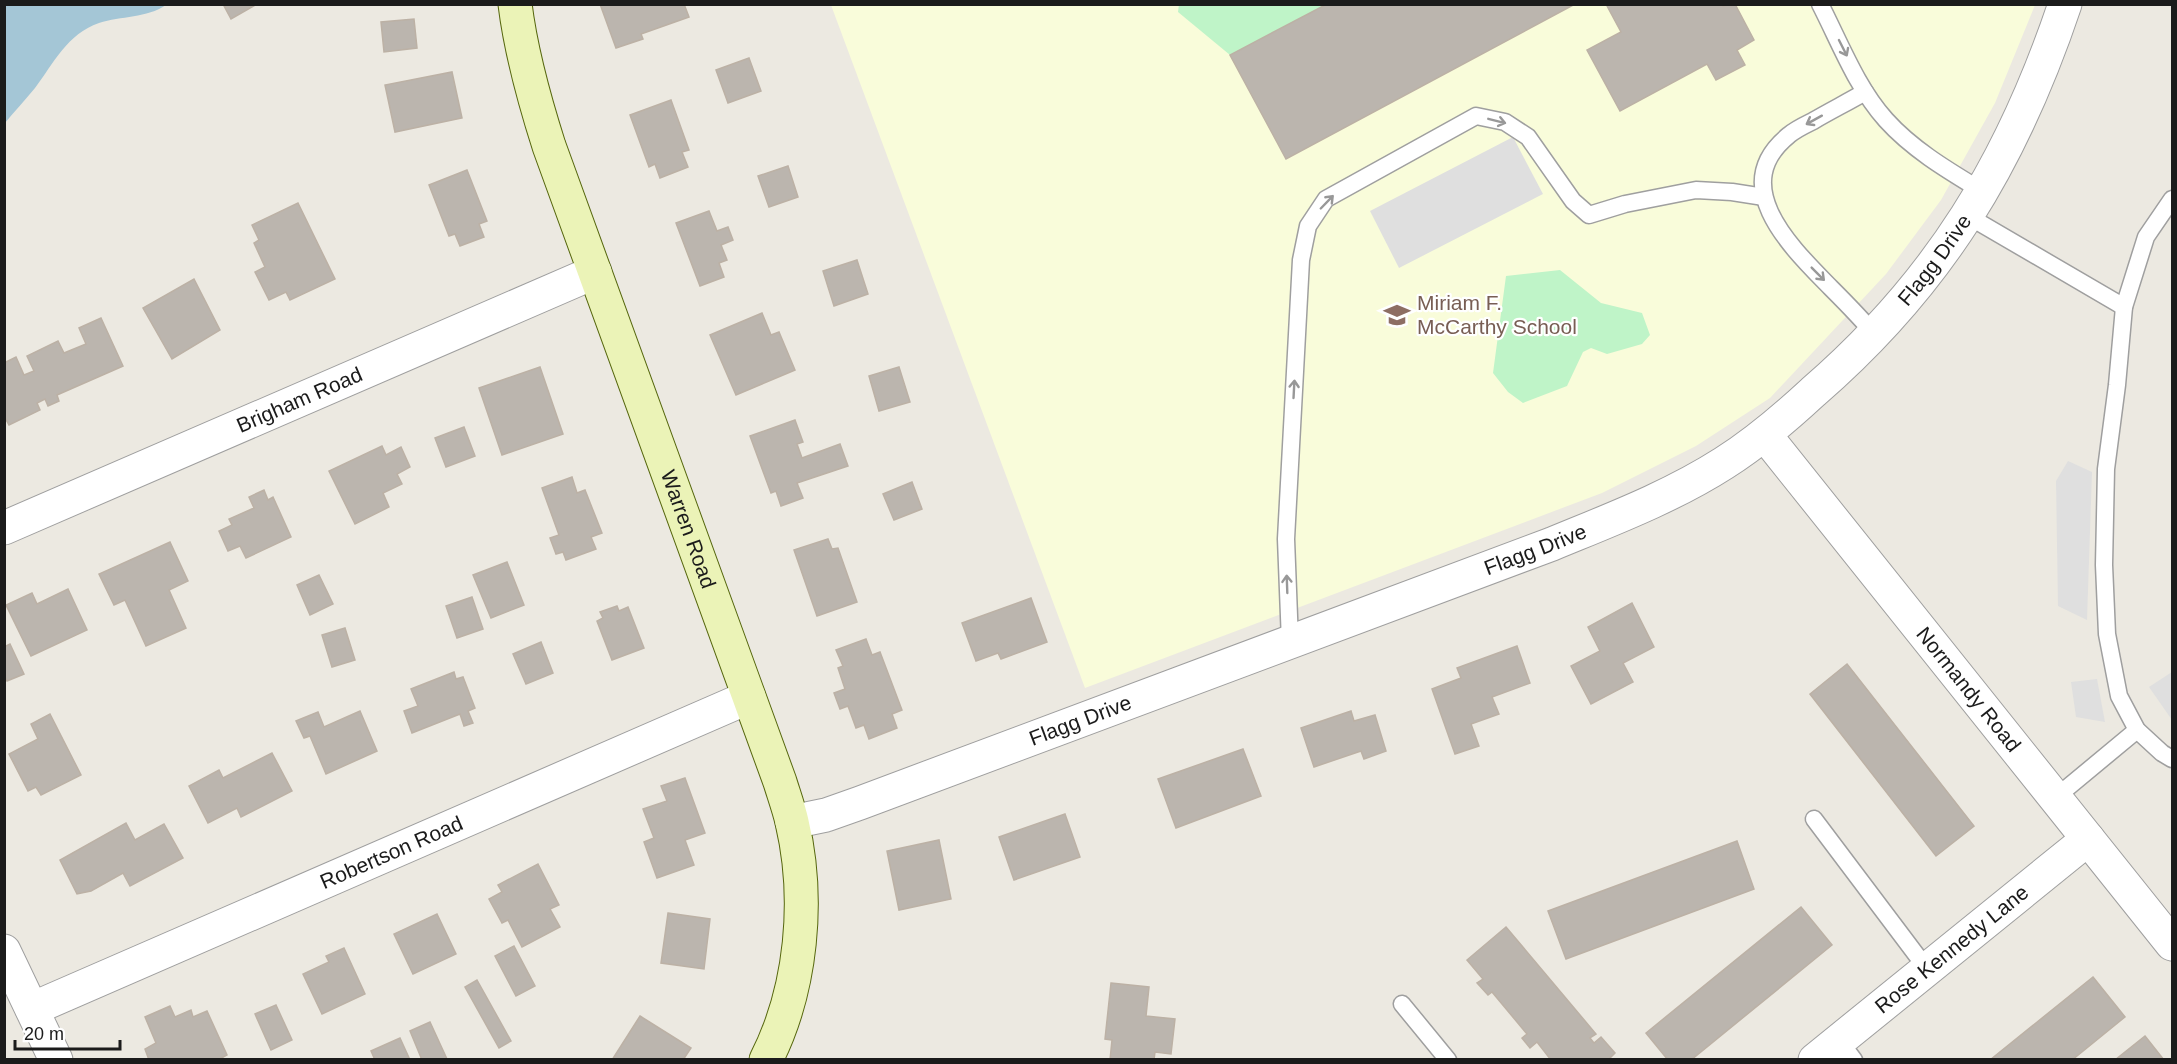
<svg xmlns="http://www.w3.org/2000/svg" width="2177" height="1064" font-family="Helvetica,sans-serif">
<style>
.education{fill:#f9fcda}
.park{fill:#bff4c8}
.parking{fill:#dfdfdf}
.water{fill:#a4c6d6}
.building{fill:#bbb5ae;stroke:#bcb1a5;stroke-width:1.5}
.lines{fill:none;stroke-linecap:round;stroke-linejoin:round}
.lane-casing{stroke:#9f9f9f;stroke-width:19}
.street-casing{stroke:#9f9f9f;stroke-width:35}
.secondary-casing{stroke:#55660d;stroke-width:35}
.lane{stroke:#fff;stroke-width:16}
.street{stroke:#fff;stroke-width:33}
.secondary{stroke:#ebf3b7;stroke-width:33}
.oneway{stroke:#989898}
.labels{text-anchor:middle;stroke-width:4.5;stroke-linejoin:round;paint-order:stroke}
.street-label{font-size:21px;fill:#1b1b1b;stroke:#fff}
.education-label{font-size:21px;fill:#785e54;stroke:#fff;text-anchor:start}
</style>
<rect width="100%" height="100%" fill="#ece9e1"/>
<polygon class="education" points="831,5 2035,5 1995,103 1941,200 1886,274 1770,398 1696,446 1602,493 1085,688"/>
<g class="park">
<polygon points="1179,4 1327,5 1230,55 1178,12"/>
<polygon points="1560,270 1601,303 1642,313 1650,335 1642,344 1607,354 1591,348 1583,352 1567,386 1523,403 1508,392 1493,373 1506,276"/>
</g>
<g class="parking">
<polygon points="1513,137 1543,194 1399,268 1370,211"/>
<polygon points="2068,461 2092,472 2087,620 2058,606 2056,481"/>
<polygon points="2172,672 2172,720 2149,687"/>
<polygon points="2097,679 2105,722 2076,717 2071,682"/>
</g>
<path class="water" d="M 5,4 L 166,4 L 166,5 C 147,18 121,16 99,23 C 67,34 54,63 35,88 C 25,100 14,112 5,123 Z"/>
<g class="building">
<polygon points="223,4 257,4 231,19"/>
<polygon points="600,4 684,4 689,17 641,34 643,39 616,48"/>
<polygon points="1327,4 1575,4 1286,159 1230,55"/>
<polygon points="1606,4 1722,4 1723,6 1735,4 1754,40 1737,50 1745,65 1716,80 1707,64 1620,111 1587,50 1621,32"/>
<polygon points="414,19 417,48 384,52 381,22"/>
<polygon points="749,58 761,91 728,103 716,70"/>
<polygon points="452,72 462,118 395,132 385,85"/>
<polygon points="671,100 689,150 682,152 688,167 660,178 655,164 649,167 630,115"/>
<polygon points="788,166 798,197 769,207 758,176"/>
<polygon points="467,170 487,221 479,224 484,237 460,246 455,234 449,236 429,185"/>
<polygon points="298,203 335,279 290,300 286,292 269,300 255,272 265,267 254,243 259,240 252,225"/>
<polygon points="709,211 717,231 728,227 733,240 721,245 727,260 719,263 724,277 700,286 676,223"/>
<polygon points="857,260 868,294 834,306 823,271"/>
<polygon points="194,279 220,330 172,359 143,308"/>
<polygon points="762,313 771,335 779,332 795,370 736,395 710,335"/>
<polygon points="101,318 123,366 57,395 59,401 48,406 45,399 37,403 40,410 9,425 4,416 4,363 16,357 24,375 34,371 27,356 58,341 64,353 86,344 79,328"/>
<polygon points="540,367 563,434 502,455 479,388"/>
<polygon points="899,367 910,402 879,411 869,376"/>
<polygon points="795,420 803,442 797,444 802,458 840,444 848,466 797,483 803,498 781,506 776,491 771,493 750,436"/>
<polygon points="464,427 475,456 446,467 435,438"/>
<polygon points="382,446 386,455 401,447 410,467 397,474 402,484 383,493 389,507 355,524 329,471"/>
<polygon points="572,477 577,493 585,490 602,533 591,537 596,549 566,560 563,552 556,554 550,538 559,535 542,488"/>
<polygon points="912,482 922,509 894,520 883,494"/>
<polygon points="264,490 268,500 273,497 291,537 246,558 240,546 228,551 219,531 232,525 229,519 254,508 249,497"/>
<polygon points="828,539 832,549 838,548 857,602 817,616 794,550"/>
<polygon points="170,542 188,581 169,590 186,628 146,646 125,600 114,605 99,574"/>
<polygon points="507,562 524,605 491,618 473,575"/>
<polygon points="319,575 333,604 310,615 297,585"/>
<polygon points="68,589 87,630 31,656 6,605 32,593 37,604"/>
<polygon points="472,597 483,629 457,638 446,606"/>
<polygon points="1031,598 1047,642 1001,659 998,653 976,661 962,623"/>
<polygon points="1632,603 1654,647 1623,663 1633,682 1591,704 1571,666 1600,651 1588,627"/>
<polygon points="617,606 619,611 628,607 644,648 612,660 597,621 603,618 600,612"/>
<polygon points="345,628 355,660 332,667 322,635"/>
<polygon points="866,639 872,655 880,652 902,710 892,714 897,728 869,739 864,725 856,728 848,706 840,709 834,693 845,689 838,668 843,666 836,650"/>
<polygon points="541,642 553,673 526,684 513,654"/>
<polygon points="10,644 24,674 7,681 4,676 4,647"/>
<polygon points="1517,646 1530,683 1492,697 1499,714 1471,724 1479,746 1455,754 1432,689 1461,678 1457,668"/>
<polygon points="1847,664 1974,826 1936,856 1810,694"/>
<polygon points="454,672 456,679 463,677 475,708 468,711 473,723 464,726 460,714 412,733 404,711 418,706 411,689"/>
<polygon points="360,711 377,751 326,774 310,736 304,738 296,721 318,712 324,727"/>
<polygon points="1351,711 1354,721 1375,715 1386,751 1364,759 1361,751 1314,767 1301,728"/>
<polygon points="50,714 81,775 41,795 36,787 28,791 9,754 38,739 31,724"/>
<polygon points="1243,749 1261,796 1176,828 1158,779"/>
<polygon points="272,753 292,791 241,817 237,808 208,823 189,786 219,770 223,778"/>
<polygon points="685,778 705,833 685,840 694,865 657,878 644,842 654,838 643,809 667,801 661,786"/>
<polygon points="1065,814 1080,857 1014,880 999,837"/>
<polygon points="126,823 135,840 164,824 183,858 130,886 123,873 91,891 77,894 60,860"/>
<polygon points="939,840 951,899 899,910 887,851"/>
<polygon points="1737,841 1754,889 1566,959 1548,911"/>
<polygon points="538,864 559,905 550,909 560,927 522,947 508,920 502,923 489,899 502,892 498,885"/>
<polygon points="1801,907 1832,945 1691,1060 1668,1060 1646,1033"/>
<polygon points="668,913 710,919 704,969 661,963"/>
<polygon points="437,914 456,954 413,974 394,934"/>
<polygon points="1506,927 1596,1034 1590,1038 1594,1043 1601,1037 1615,1053 1608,1060 1551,1060 1537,1042 1530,1048 1522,1038 1527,1034 1492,992 1488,995 1477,983 1483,979 1467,960"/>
<polygon points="514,946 535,986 516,996 495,956"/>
<polygon points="344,948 365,994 322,1014 303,974 329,962 326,956"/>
<polygon points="2093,977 2125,1017 2072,1060 1990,1060"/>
<polygon points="477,980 511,1041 499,1048 465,987"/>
<polygon points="1111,983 1149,987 1146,1016 1175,1019 1171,1054 1155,1052 1154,1060 1110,1060 1112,1040 1105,1039"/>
<polygon points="276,1005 292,1040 271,1050 255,1014"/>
<polygon points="170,1006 175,1017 191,1010 193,1017 207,1011 227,1055 218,1060 149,1060 145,1049 156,1043 145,1017"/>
<polygon points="640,1016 691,1048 683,1060 612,1060"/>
<polygon points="430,1022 447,1059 446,1060 422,1060 410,1031"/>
<polygon points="2145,1036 2164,1060 2115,1060"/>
<polygon points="400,1038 410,1060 375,1060 371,1051"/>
</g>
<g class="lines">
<g class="lane-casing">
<g id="lane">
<path d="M 1820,4 C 1840,43 1857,88 1886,120 C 1913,150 1949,171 1982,191"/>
<path d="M 1865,92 C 1848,102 1830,111 1813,121 C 1805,125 1796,129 1789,135 C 1726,186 1792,248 1831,288 C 1846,303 1861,318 1875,335"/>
<polyline points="2172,199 2146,237 2124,307 2117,385 2106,469 2104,565 2107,634 2119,696 2137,730 2162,753 2172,759"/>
<polyline points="1968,216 2124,307"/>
<polyline points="1290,642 1286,539 1301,260 1308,226 1326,199 1476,116 1505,122 1528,137 1573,201 1589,215 1625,204 1696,190 1732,192 1764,197"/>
<polyline points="2055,798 2137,730"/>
<polyline points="1814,819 1927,969"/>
<polyline points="1402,1004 1448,1060"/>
<polyline points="1839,1040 1854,1060"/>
</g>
</g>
<g class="street-casing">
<g id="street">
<path id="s1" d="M 1765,435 L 2172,944"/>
<path id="s2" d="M 4,528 L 595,272"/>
<path id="s3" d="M 792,822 L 826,815 L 860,803 L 1552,544 C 1610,520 1671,497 1724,463 C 1757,442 1785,418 1813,392 C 1939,283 2012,162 2065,4"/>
<polyline points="4,951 56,1060"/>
<path id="s4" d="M 32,1009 L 749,697"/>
<path id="s5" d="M 1815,1060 L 2088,839"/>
</g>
</g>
<g class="secondary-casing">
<g id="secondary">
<path id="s6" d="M 515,4 C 521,53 534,99 549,146 L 780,782 C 784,795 789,809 792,822 C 810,899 802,989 766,1060"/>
</g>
</g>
<use href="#lane" class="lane"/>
<use href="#street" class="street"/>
<use href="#secondary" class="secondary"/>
</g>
<defs><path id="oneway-shaft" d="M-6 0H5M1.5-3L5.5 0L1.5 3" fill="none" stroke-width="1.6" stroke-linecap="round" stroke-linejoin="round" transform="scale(1.5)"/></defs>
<g class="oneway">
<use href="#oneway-shaft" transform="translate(1843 48) rotate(63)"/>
<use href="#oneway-shaft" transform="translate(1814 120) rotate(151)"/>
<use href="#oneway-shaft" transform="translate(1497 121) rotate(14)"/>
<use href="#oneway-shaft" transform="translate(1327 202) rotate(-46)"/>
<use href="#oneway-shaft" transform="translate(1818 274) rotate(45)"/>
<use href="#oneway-shaft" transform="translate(1294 389) rotate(-87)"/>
<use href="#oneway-shaft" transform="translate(1287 584) rotate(-92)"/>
</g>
<defs>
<g id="school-bare" transform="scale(2.07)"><path d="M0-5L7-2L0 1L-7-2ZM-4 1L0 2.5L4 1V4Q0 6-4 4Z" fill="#8d6e63" stroke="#fff" stroke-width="2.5" paint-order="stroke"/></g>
</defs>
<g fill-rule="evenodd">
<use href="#school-bare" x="1397" y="315"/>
</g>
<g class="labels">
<g class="street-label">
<text dy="7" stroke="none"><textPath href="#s3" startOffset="1294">Flagg Drive</textPath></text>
<text dy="7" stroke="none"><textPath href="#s2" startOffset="322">Brigham Road</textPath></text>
<text dy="7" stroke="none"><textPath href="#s6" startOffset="554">Warren Road</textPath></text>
<text dy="7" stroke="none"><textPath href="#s3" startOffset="792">Flagg Drive</textPath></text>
<text dy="7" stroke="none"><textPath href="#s1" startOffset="326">Normandy Road</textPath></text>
<text dy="7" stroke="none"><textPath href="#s3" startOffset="306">Flagg Drive</textPath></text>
<text dy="7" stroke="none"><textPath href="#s4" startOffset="392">Robertson Road</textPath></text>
<text dy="7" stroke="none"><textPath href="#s5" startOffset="176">Rose Kennedy Lane</textPath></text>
</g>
<g class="education-label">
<text x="1417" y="310">Miriam F.<tspan x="1417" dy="24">McCarthy School</tspan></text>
</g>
</g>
<rect width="2177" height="1064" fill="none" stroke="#1b1b1b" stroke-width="12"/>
<path d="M15 1040v9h105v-9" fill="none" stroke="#1b1b1b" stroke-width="3"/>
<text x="24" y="1040" font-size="18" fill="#1b1b1b" stroke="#ffffff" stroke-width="4.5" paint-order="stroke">20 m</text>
</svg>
